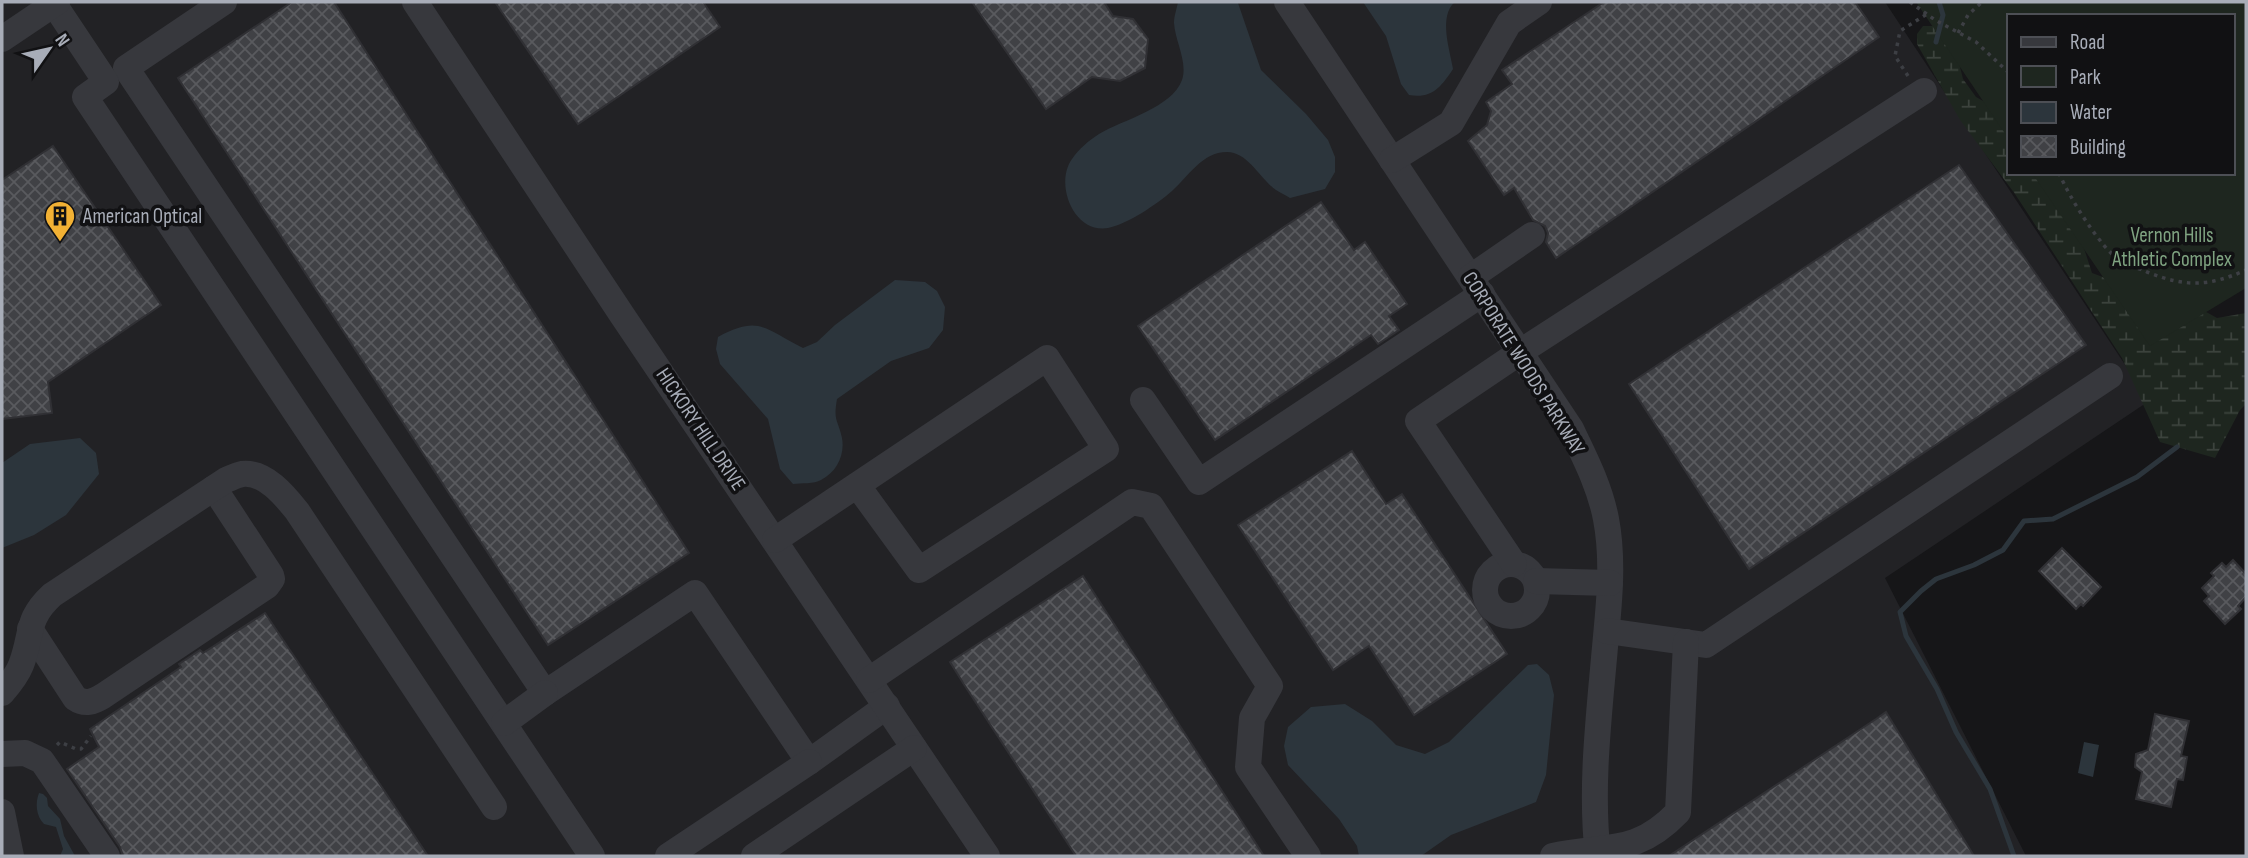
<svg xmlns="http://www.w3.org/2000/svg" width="2248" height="858" font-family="'Sofia Sans Condensed',sans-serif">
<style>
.built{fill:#222225}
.wetland{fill:url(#wetland-marsh)}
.park{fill:#1e261f}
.water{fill:#2c353c}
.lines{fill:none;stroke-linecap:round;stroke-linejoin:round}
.stream{stroke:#2c353c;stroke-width:5}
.building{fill:url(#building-cross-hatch);stroke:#303034;stroke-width:2}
.path{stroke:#3d3f44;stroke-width:3.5;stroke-dasharray:3.5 5;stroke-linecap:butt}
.minor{stroke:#37383d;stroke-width:26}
.labels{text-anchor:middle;stroke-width:7;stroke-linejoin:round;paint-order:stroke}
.poi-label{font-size:21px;fill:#a8adb8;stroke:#111113;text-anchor:start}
.park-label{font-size:21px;fill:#7fa381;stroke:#111113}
.street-label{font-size:21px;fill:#a8adb8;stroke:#111113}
</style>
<defs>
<pattern id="wetland-marsh" width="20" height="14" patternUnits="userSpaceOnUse" patternTransform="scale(1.75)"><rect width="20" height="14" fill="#1e261f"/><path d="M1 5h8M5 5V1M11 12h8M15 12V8" fill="none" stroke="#3c433d"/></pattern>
<pattern id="building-cross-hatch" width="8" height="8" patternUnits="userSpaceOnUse" patternTransform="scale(1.75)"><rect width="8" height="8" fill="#404145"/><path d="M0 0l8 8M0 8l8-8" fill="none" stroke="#595a5e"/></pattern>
</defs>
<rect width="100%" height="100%" fill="#161618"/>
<polygon class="built" points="2,2 1885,2 2149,401 1885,578 2026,856 2,856"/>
<polygon class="wetland" points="1923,26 1935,26 1958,59 1963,79 1976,97 2003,112 2008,118 2008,173 2036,173 2080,236 2092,273 2127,286 2172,293 2217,318 2246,313 2246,404 2240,410 2215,458 2160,442 2122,358 2015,194 1960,120 1917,44 1917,34"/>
<polygon class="park" points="1916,2 2246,2 2246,288 2150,346 2032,173 2232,173 2232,16 2008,16 2008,138"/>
<g class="water">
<path d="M 1178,2 L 1238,3 L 1261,70 L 1306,114 L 1328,140 L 1335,157 L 1335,172 L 1325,189 L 1290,198 C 1286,195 1280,193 1276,190 C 1260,179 1248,152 1227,152 C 1202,152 1189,176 1172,191 C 1157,204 1128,224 1108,228 C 1074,234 1054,184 1072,159 C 1079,149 1088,141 1099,134 C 1122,120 1172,108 1182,80 C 1188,62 1175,41 1174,23 C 1174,16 1177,8 1178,2 Z"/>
<path d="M 1363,2 L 1455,2 C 1438,16 1450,50 1453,69 C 1441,87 1432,99 1409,95 L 1401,84 L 1386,36 Z"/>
<path d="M 895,280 L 925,282 L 937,291 L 945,307 L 943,330 L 929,348 L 891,361 L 837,399 C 833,422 838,419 842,438 C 845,455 837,472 821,480 C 814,484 801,483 793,484 L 780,469 L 768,419 L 720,364 L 716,349 L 718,337 C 760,314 766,330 803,348 L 817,342 L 835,325 Z"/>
<polygon points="80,438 96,453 99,474 66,515 34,535 2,548 2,463 30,444"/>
<polygon points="1537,664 1549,675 1554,695 1546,775 1536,802 1451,835 1421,856 1359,856 1357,846 1339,819 1288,765 1284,746 1288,727 1311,707 1345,704 1372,721 1396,745 1425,754 1449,742 1528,665"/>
<polygon points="2084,742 2099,745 2093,777 2078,773"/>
<path d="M 39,793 L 43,794 L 47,798 L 48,806 L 60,819 L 64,836 L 75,856 L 60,856 L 63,849 L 56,827 L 44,824 C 36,816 35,803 39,793 Z"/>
</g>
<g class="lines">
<g class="stream">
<polyline points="1936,42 1943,15 1939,2"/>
<polyline points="2014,856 1990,789 1956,732 1937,689 1906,636 1900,612 1921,591 1936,579 1974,565 2003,550 2024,521 2053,519 2137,477 2177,447"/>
</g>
</g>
<g class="building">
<polygon points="292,2 334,2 689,553 548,645 178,78"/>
<polygon points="495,2 703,2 720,27 578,124"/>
<polygon points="972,2 1104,2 1113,16 1133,19 1148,39 1145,68 1120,81 1092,77 1046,109"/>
<polygon points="1604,2 1855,2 1879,37 1556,258 1546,242 1548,233 1545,226 1533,220 1514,188 1504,195 1468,141 1487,125 1491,111 1486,102 1512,84 1502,70"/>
<polygon points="53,146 161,305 48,382 52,413 2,419 2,180"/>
<polygon points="1959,165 2086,345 1749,569 1629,384"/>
<polygon points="1321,202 1354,250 1365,242 1407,304 1389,316 1399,330 1378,344 1371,335 1215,440 1138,326"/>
<polygon points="1352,451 1386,504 1402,494 1507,654 1414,715 1369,646 1333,670 1238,525"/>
<polygon points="2062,548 2101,587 2083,606 2081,604 2076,609 2039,571"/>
<polygon points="2233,560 2246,574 2246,597 2238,606 2241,609 2225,624 2204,601 2209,596 2202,588 2214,576 2211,573 2222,563 2226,567"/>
<polygon points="1083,576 1264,856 1076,856 965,686 950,662"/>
<polygon points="265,613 369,768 428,856 123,856 120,847 67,769 99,747 90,729 181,667 179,664 200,650 203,653"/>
<polygon points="1886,712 1974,856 1669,856 1876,719"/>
<polygon points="2155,714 2189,721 2181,756 2187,757 2183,780 2177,779 2171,807 2136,799 2142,772 2135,767 2136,754 2148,750"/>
</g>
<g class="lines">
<g class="path">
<polyline points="1910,2 1935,20 1976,42 2008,72"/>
<polyline points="1958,33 1968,15 1982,2"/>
<polyline points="1908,76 1895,56 1900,31 1927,14"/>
<path d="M 2059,173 C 2069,197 2100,247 2121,262 C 2128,266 2139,268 2147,272 C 2185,287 2208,287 2246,270"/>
<polyline points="57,745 60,742 76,749 81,749 91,736"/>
</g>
<g class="minor">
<polyline points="224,2 126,68 545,693 695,593 809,762 887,706"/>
<polyline points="415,2 622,315 987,856"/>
<path d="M 1287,2 L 1571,429 C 1585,458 1600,487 1606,519 C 1614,561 1609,605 1605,647 C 1599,716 1590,788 1598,856"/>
<polyline points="54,4 106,82 85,97 592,856"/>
<polyline points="2,39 57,2"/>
<polyline points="1392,160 1451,123 1509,23 1539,2"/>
<polyline points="1471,277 1532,235"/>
<polyline points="1143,400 1199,482 1482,294"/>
<polyline points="775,540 1047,358 1106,449 919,570 857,485"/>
<circle cx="1511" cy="590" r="26"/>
<polyline points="1514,564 1418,421 1520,352 1924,91"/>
<polyline points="1536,581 1610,583"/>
<path d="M 30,629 L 75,698 C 85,705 93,702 103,696 L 267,586 L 272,579 L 271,575 L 214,488"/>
<polyline points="1607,631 1706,645 2110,376"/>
<polyline points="869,680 1132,502 1151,506 1270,686 1252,718 1248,767 1308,856"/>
<path d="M 2,693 C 9,685 17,675 21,665 C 33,634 25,620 52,595 L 226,480 C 231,478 237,475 242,474 C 265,471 285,496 297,511 L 494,807"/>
<polyline points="504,723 545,693"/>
<polyline points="2,754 25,753 42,761 107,856"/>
<polyline points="2,812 11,856"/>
<polyline points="668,856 809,762"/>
<polyline points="754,856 914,748"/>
<path d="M 1553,856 C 1605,844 1635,857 1678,812 L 1686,642"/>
</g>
</g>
<defs>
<g id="building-pin" transform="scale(1.575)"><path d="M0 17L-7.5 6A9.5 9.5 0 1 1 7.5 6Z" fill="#f2b134" stroke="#111113"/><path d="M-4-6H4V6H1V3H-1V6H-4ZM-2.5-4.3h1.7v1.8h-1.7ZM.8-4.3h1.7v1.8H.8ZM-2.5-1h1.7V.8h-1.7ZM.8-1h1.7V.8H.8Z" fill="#111"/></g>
</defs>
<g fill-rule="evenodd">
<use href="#building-pin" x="60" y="216"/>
</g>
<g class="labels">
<g class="poi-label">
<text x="83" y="223">American Optical</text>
</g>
<g class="park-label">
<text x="2172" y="242">Vernon Hills<tspan x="2172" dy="24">Athletic Complex</tspan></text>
</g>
<g class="street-label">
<text transform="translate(1524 363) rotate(58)" y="7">CORPORATE WOODS PARKWAY</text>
<text transform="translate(701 429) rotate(56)" y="7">HICKORY HILL DRIVE</text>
</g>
</g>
<rect width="2248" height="858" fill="none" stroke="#a8adb8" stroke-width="7"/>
<rect x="2007" y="14" width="228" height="161" fill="#111113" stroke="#4d4f55" stroke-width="2"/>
<rect x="2021" y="37" width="35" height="10" fill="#37383d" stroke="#4d4f55" stroke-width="2"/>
<text x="2070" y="49" font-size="21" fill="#a8adb8">Road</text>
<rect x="2021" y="66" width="35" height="21" fill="#1e261f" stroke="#4d4f55" stroke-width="2"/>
<text x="2070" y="84" font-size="21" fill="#a8adb8">Park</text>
<rect x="2021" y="102" width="35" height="21" fill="#2c353c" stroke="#4d4f55" stroke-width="2"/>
<text x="2070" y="119" font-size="21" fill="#a8adb8">Water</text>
<rect x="2021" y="136" width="35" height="21" fill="url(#building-cross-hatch)" stroke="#4d4f55" stroke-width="2"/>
<text x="2070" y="154" font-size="21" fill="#a8adb8">Building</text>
<g transform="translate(49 49) rotate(56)" stroke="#111113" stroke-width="5" paint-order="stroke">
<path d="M0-5L12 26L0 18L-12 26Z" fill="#a8adb8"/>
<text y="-10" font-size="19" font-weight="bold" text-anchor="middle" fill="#a8adb8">N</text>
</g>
</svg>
